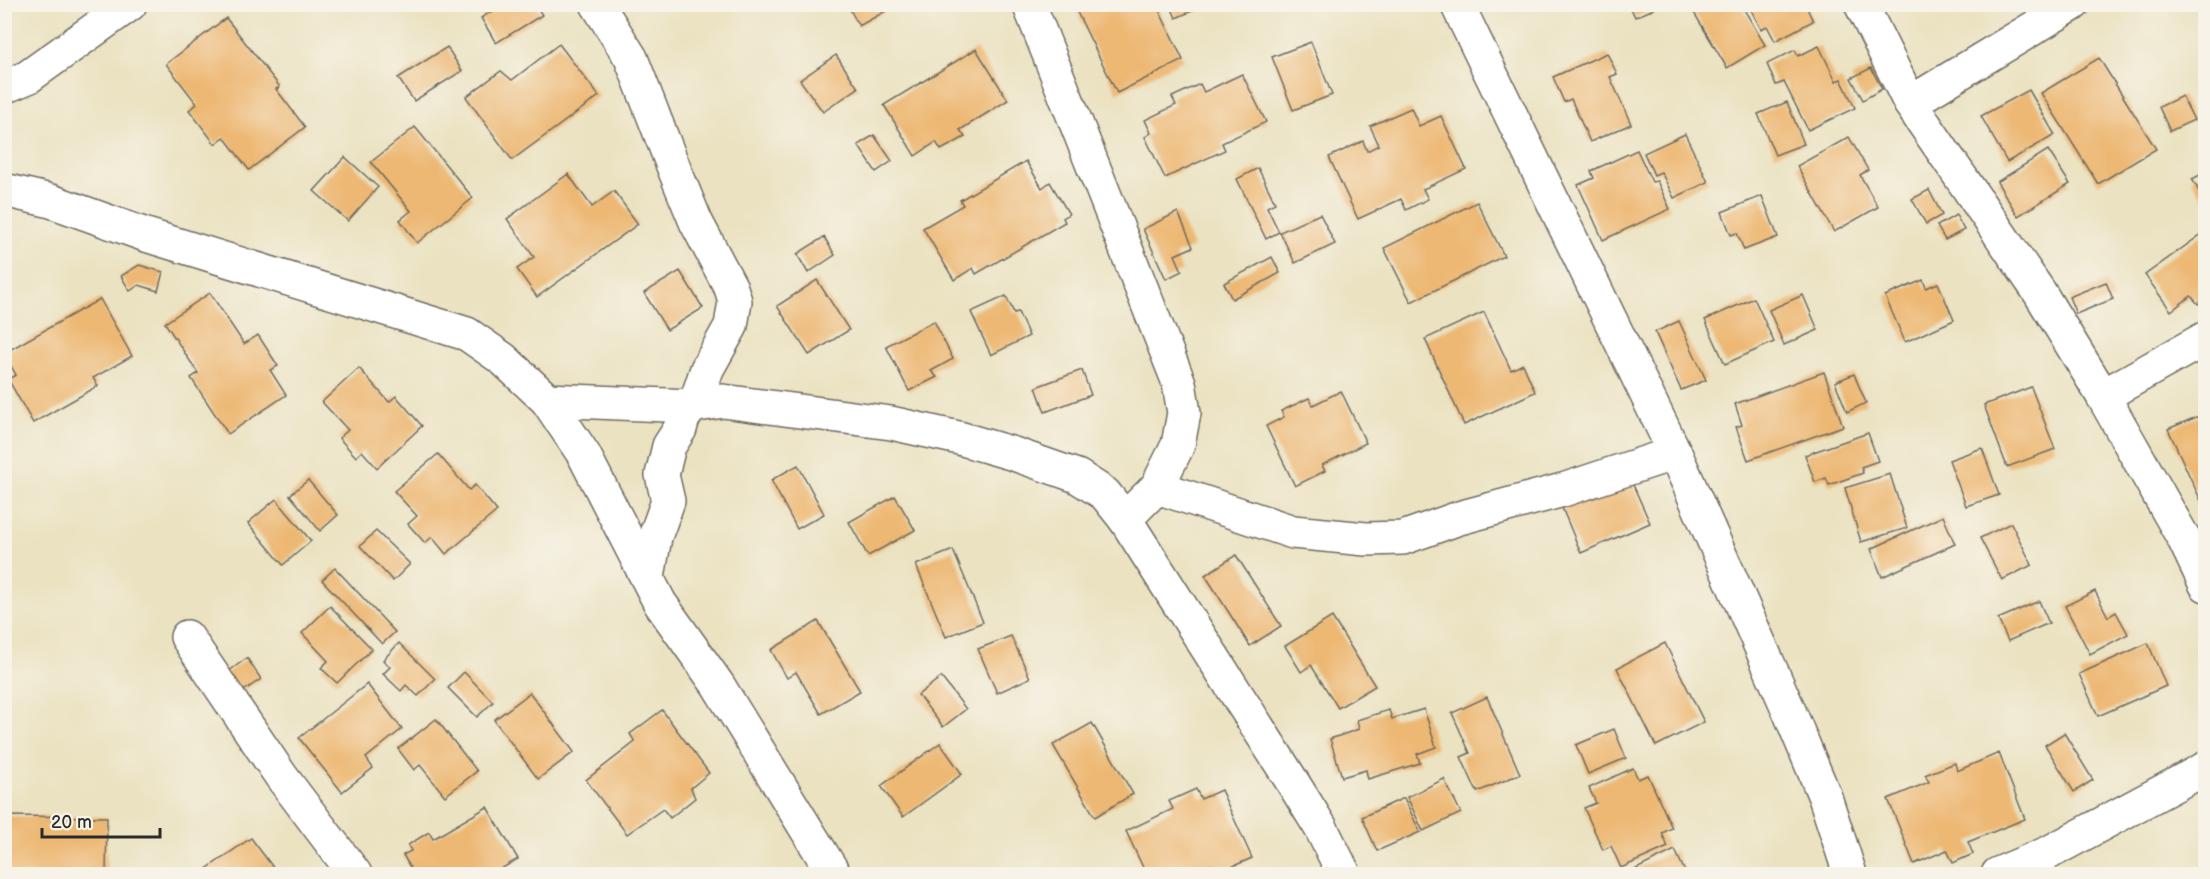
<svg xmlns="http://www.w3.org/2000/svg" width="2210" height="879" font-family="'Balsamiq Sans',sans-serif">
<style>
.building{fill:#edb873}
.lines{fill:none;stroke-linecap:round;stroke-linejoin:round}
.minor-casing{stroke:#6e6b60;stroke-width:36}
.minor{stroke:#fff;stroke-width:33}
</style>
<rect width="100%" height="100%" fill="#f7f3e8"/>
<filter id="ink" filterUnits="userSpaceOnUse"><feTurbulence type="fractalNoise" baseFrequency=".0167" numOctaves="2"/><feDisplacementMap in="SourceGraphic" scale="12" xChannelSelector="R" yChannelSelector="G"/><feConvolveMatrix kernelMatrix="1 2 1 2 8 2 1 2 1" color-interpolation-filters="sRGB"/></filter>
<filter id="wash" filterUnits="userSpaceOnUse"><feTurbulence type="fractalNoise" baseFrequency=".008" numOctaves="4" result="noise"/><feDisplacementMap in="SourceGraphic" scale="24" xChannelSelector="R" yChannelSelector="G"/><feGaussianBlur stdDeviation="1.35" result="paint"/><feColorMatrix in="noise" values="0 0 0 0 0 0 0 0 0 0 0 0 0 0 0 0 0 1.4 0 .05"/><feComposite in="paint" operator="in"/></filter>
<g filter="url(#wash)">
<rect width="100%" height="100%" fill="#ebe2c1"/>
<g id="blocks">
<g class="building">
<polygon points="503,4 535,4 542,15 496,43 481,18"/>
<polygon points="847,4 894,4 895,6 859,26"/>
<polygon points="1073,4 1156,4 1183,60 1117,93"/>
<polygon points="1170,4 1208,4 1176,18"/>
<polygon points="1629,4 1652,4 1654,9 1635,17"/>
<polygon points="1703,4 1741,4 1765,45 1727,68 1693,11"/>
<polygon points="1748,4 1805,4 1813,21 1775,41 1767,26 1761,29"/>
<polygon points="226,18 280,87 276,89 305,127 249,170 224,137 215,144 189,110 197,104 166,64"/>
<polygon points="1311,42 1332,95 1293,110 1272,57"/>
<polygon points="559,44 599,96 512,160 466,97 501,71 512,80"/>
<polygon points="1819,46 1836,81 1841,79 1855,108 1808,130 1784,82 1776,85 1767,64 1795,50 1798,56"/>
<polygon points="447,47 462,71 414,101 398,78"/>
<polygon points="976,49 1008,100 960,130 965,137 941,150 936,142 915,156 884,105"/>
<polygon points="1607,53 1617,74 1610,77 1631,124 1590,142 1571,99 1564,102 1553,77"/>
<polygon points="836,55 858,88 823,112 800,80"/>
<polygon points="2099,58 2156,149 2098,184 2041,93"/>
<polygon points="1871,68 1882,89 1863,100 1851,78"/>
<polygon points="1242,74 1266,122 1222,143 1225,150 1165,178 1145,137 1151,133 1145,120 1176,105 1172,97 1200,84 1204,92"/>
<polygon points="2029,90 2055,135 2007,162 1981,116"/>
<polygon points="2182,96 2194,120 2170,131 2159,107"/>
<polygon points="1787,102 1804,144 1775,155 1758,114"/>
<polygon points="1411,108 1419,126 1441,116 1466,169 1423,189 1428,199 1406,210 1401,199 1358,219 1329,157 1363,141 1367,151 1379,145 1370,126"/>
<polygon points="415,127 473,198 417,243 400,220 411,211 371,162"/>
<polygon points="1685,134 1708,182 1674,198 1661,172 1654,175 1644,153"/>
<polygon points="874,135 892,161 876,172 858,145"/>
<polygon points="1849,137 1868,170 1860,175 1878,207 1834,232 1797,166"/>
<polygon points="1637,150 1652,182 1657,181 1670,209 1603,240 1578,185 1594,178 1591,171"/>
<polygon points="2048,150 2070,184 2018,216 1997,182"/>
<polygon points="345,157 378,187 348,221 314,191"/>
<polygon points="1026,161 1042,188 1050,182 1069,214 1063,218 1065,222 976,274 973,268 954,280 923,228 963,205 960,200"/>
<polygon points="1258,168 1275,203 1267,207 1279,232 1266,239 1237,179"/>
<polygon points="2206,172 2206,203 2192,179"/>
<polygon points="568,174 592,207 614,191 638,224 537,297 517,269 534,257 507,219"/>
<polygon points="1929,190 1942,215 1926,224 1912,199"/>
<polygon points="1762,196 1778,237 1744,250 1737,233 1731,235 1722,212"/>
<polygon points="1477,202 1504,256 1411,302 1384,248"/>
<polygon points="1178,212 1193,247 1175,255 1182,271 1166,279 1143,229"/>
<polygon points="1320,214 1335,244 1295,263 1280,232"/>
<polygon points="1956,215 1964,230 1945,240 1937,226"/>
<polygon points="2206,231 2206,298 2198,304 2191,296 2171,311 2145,275"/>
<polygon points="824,237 835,255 808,273 797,254"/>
<polygon points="1272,257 1280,273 1232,299 1224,283"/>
<polygon points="139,265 163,272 158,291 139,285 130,291 121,276"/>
<polygon points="680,271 703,308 667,330 644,293"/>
<polygon points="817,280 849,330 809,355 777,306"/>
<polygon points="1923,280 1926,288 1938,283 1954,320 1905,342 1885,296"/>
<polygon points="2106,282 2113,299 2076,314 2069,297"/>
<polygon points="210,293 244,344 258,335 278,366 270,370 286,395 228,434 191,378 198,373 165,323"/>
<polygon points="1803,295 1818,330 1784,345 1769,310"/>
<polygon points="1006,296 1014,313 1018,312 1029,336 991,355 971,312"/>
<polygon points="1754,298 1774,342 1725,364 1705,320"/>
<polygon points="100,299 132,356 93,378 98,386 33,423 8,379 16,375 4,353"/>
<polygon points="1484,312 1511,370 1523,364 1535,392 1464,425 1425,339"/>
<polygon points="934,321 953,359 931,371 937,377 909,391 886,346"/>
<polygon points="1679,321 1706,380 1681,390 1655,332"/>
<polygon points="359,368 389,402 396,396 422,426 377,468 362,451 356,457 339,438 348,430 322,402"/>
<polygon points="1082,370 1091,395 1045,412 1036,387"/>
<polygon points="1824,372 1843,426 1748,460 1736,427 1742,425 1735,404"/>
<polygon points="1854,374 1866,403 1847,412 1835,382"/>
<polygon points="2031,387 2055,449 2007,467 1984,405"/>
<polygon points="1341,391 1366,443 1322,465 1325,471 1295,486 1266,426 1284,417 1281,411 1309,398 1313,405"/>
<polygon points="2206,413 2206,512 2168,429"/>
<polygon points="1868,433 1878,461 1861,467 1863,473 1829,485 1826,478 1815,482 1805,455"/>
<polygon points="1982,448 1999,495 1966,506 1949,460"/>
<polygon points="438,454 469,490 475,485 497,511 446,554 432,537 425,543 408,524 417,516 394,491"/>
<polygon points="798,465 824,514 797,529 771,480"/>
<polygon points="1890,474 1907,528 1861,542 1845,488"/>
<polygon points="1630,478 1650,523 1581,553 1562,508"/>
<polygon points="308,480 338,515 320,531 290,495"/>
<polygon points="895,496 915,530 868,556 849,522"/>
<polygon points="276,499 311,541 283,565 248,523"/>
<polygon points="1943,516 1955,544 1882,577 1871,549"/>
<polygon points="2011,523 2032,565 2002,580 1980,538"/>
<polygon points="376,531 410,564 393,581 360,546"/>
<polygon points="953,550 983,622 946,637 916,565"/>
<polygon points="1236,555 1281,626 1250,646 1205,575"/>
<polygon points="335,568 395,632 382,644 322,580"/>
<polygon points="2095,591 2108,617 2116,612 2128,634 2090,654 2065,606"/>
<polygon points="2039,601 2049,623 2008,641 1998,619"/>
<polygon points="330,606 372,649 337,683 321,668 328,661 302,633"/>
<polygon points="1332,617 1375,686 1338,708 1311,665 1301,672 1285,646"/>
<polygon points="818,621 860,691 821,714 796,672 787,678 771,650"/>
<polygon points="1011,636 1030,678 997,693 978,649"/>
<polygon points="399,643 435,679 418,696 406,685 401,691 383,674 390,667 383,660"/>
<polygon points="1665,643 1704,722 1656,746 1617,668"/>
<polygon points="2148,643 2166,686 2098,716 2079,674"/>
<polygon points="247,658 261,679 239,694 225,674"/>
<polygon points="464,672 493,702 477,717 448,688"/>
<polygon points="941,677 966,709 943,727 918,695"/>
<polygon points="367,684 402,729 366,758 373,768 342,792 299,738"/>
<polygon points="530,693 574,752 538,779 494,720"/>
<polygon points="1487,697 1520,774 1477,792 1461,757 1470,753 1452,713"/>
<polygon points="1424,709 1436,747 1417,754 1420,763 1368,779 1366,770 1342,777 1330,739 1359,729 1357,720 1389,710 1392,719"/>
<polygon points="662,710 709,773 691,788 695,798 670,818 663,809 627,834 586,780 635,742 630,734"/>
<polygon points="436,719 477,771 445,796 420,765 414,770 398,749"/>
<polygon points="1092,723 1133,794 1095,817 1053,745"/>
<polygon points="1614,729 1626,758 1588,774 1576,745"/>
<polygon points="2064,733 2093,780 2074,792 2045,745"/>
<polygon points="940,743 962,774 903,817 881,786"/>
<polygon points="1999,753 2025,819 1968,842 1973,854 1953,863 1947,850 1914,864 1888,799 1929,782 1925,775 1955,763 1957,771"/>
<polygon points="1633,768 1638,779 1648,775 1672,828 1662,833 1668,847 1621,868 1611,846 1603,850 1584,808 1596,803 1589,788"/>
<polygon points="1444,779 1461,813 1423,831 1407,797"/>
<polygon points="1196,789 1201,799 1221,790 1252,858 1215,874 1211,865 1190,874 1146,874 1126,831 1173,809 1169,801"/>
<polygon points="1404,798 1420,832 1377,851 1362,817"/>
<polygon points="487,807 518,859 492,874 414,874 403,855 411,851 408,845 429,832 433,839"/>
<polygon points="4,816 107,817 106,874 4,874"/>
<polygon points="251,838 278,874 208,874 205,870"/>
<polygon points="1675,850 1686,874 1639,874 1636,869"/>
</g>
</g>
</g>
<g filter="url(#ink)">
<use href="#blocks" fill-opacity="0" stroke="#6e6b60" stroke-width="1.5"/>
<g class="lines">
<g class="minor-casing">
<g id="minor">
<polyline points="597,4 631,58 673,166 696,222 731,288 735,301 731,326 707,369 697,399 683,418 680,429 669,446 662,475 668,501 655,537 648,577"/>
<polyline points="1029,4 1179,383 1184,413 1178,445 1157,487 1125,519"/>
<polyline points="1457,4 1675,453 1787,706 1825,797 1850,874"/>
<polyline points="1861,4 1910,103 2040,293 2103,396 2184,539 2206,585"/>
<polyline points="4,87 28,77 130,4"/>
<polyline points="1910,103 2073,4"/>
<polyline points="4,190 51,201 146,235 467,334 503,359 547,400 691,406 723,401 891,423 959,438 1014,454 1077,476 1105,494 1125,519 1290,778 1321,828 1344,874"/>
<polyline points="2103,396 2206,338"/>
<polyline points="547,400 584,455 660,603 718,685 834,874"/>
<polyline points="1157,487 1293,532 1366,539 1403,538 1459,518 1563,490 1675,453"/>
<polyline points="187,637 281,776 355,874"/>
<polyline points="1998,874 2048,853 2206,768"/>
</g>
</g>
<use href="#minor" class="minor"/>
</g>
</g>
<rect width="2210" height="879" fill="none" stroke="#f7f3e8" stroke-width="24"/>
<path d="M42 828v9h118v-9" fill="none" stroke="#2b2b2b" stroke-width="3"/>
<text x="51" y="828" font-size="18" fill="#2b2b2b" stroke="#f7f3e8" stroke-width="4.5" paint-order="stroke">20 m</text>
</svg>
